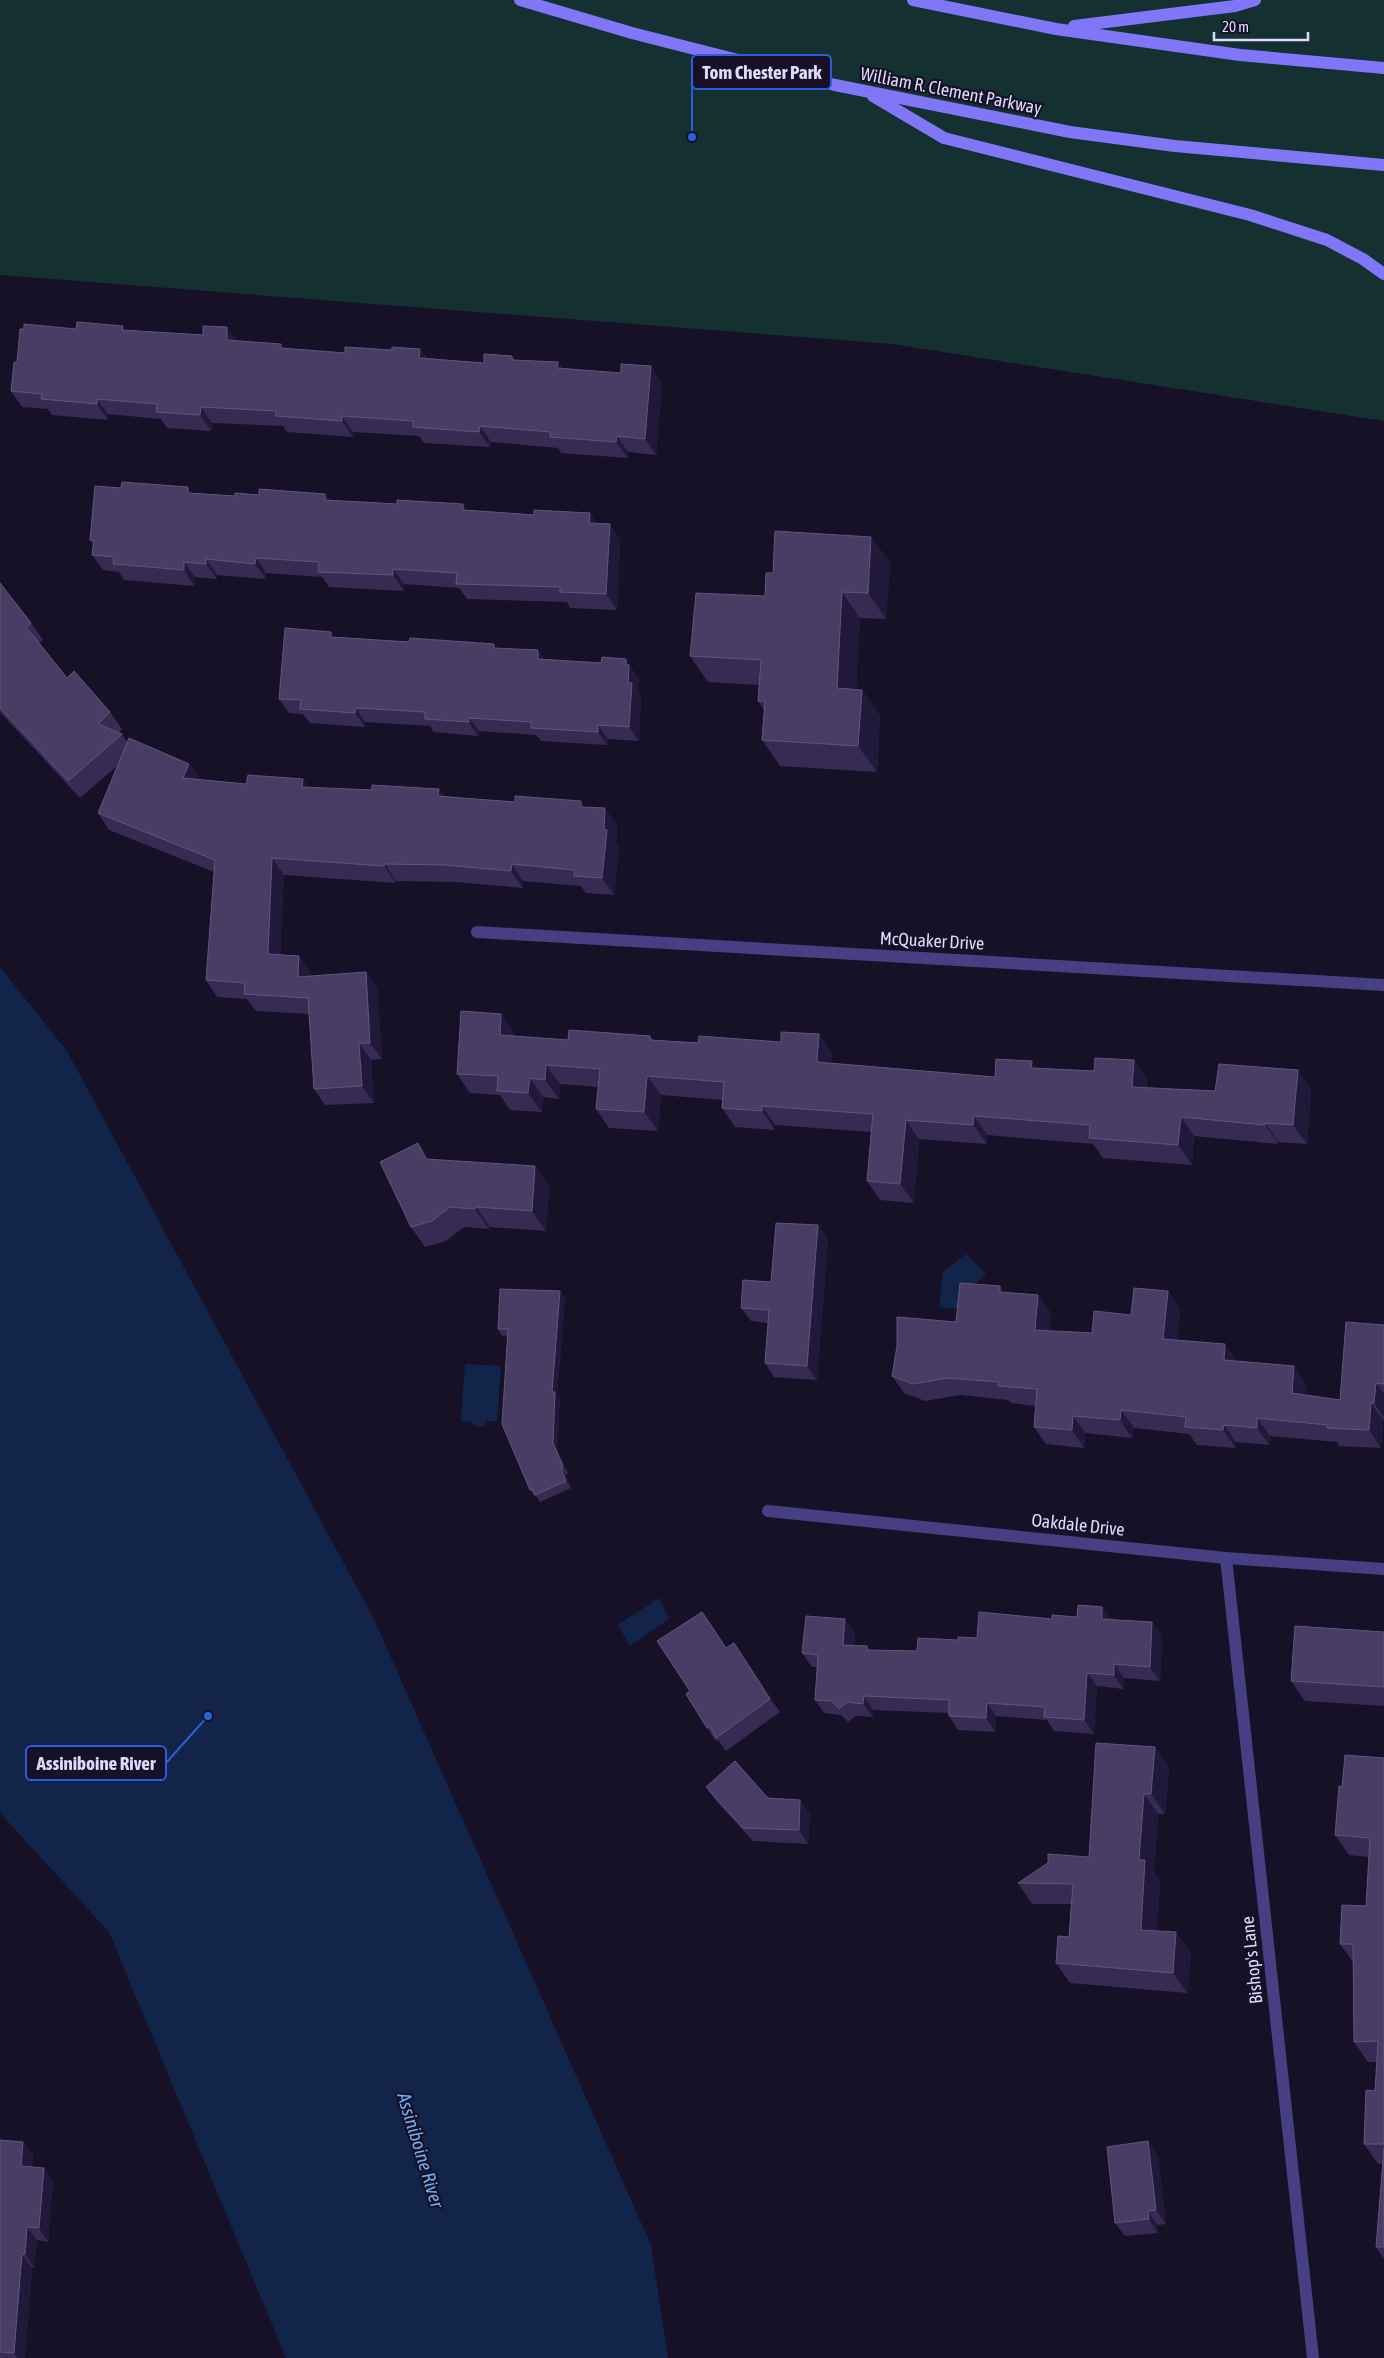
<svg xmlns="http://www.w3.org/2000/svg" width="1384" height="2358" font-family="'Asap Condensed',sans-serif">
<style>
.green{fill:#153030}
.water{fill:#12244a}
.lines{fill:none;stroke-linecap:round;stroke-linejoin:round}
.minor{stroke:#463f83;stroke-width:12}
.secondary{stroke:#8176f7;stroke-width:12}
.wall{fill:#362b53}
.shaded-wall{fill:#21193a}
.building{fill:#483e65;stroke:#60567d}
.labels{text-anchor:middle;stroke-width:4.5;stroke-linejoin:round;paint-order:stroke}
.street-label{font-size:18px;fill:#dfd9fd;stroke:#161127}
.water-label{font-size:19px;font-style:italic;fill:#6eaff6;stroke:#161127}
.leader{fill:none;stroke:#305cdc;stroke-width:2}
.callout-dot{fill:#305cdc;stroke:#161127;stroke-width:2}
.callout{fill:#161127;stroke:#305cdc;stroke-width:2}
.callout-label{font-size:19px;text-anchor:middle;font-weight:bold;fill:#dfd9fd}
</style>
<rect width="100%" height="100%" fill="#161127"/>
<polygon class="green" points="0,0 1384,0 1384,421 892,344 0,275"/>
<g class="water">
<polygon points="0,967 67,1051 374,1619 651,2245 668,2358 286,2358 109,1932 0,1813"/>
<polygon points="966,1254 986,1274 970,1289 968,1310 939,1307 943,1272"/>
<polygon points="465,1364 501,1366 497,1421 488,1421 483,1427 475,1426 472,1422 461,1421"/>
<polygon points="659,1598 669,1619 630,1646 618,1625"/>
</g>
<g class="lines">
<g class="minor">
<polyline points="477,932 1384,985"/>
<polyline points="768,1511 1226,1558 1384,1569"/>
<polyline points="1226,1558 1313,2358"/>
</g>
<g class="secondary">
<polyline points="520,0 632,33 835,85 1070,132 1175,146 1384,165"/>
<polyline points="913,0 1056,29 1240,55 1384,68"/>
<polyline points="1074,26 1235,6 1255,0"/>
<polyline points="873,96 944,138 1250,215 1327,240 1363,259 1384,274"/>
</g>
</g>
<g class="wall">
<polygon points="24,329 76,329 125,330 236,341 284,348 345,353 420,349 427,358 484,363 512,356 516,361 558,362 562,369 662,382 656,455 628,452 628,458 561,453 558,448 491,442 490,447 424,443 419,436 353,432 353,437 287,432 283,426 212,423 211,431 167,428 161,419 108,414 108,420 52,415 48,409 22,407 11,391"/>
<polygon points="121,488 235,496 325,494 330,500 507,513 534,515 590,513 596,523 620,539 617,610 570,608 567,602 467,599 459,588 404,584 404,591 329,587 322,577 266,573 266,579 217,575 217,579 195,577 194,586 124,580 119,572 103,570 92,555 93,544 90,540"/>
<polygon points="871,537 890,563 886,619 860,618 856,689 862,690 880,716 877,772 780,766 762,740 764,710 758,701 759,685 708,682 690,656 765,596"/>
<polygon points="0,583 31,623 43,640 39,643 67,678 110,712 122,729 119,733 122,734 127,742 189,764 201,780 246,784 372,790 439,789 444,796 462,798 515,802 581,801 585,807 617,825 616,842 619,847 614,895 586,893 581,886 523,881 523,888 456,882 396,881 396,883 284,875 280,955 299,956 311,973 311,976 366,972 377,988 382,1059 371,1060 374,1103 325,1105 314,1089 309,1014 256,1011 247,999 217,997 206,980 214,872 109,830 98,813 117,766 80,798 0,712"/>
<polygon points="335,637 497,648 544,660 635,673 635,674 639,679 638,692 641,697 639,741 608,739 607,745 541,741 536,735 479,731 478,736 434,732 430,726 365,722 365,727 310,723 303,714 289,713 279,699"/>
<polygon points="515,1033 515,1036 568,1040 650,1036 653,1040 698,1043 781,1042 819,1034 832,1053 831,1063 995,1077 1032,1061 1036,1068 1094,1071 1134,1060 1147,1079 1147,1088 1215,1091 1311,1090 1307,1144 1278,1142 1278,1144 1194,1136 1192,1165 1103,1158 1093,1144 987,1135 987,1144 919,1139 914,1203 880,1200 867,1181 871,1132 775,1125 775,1130 735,1127 722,1108 722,1100 661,1095 658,1131 609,1128 596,1109 598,1087 560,1084 559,1099 543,1097 542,1112 510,1110 500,1095 470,1093 457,1074"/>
<polygon points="418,1143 429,1159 549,1186 546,1231 490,1227 489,1229 464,1227 446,1241 425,1247 411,1227"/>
<polygon points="818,1225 828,1239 817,1380 774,1377 765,1363 768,1323 751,1321 741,1308 771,1282"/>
<polygon points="1168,1291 1180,1309 1177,1340 1237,1362 1306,1384 1305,1395 1340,1400 1384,1325 1384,1420 1383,1420 1381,1448 1339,1446 1337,1442 1270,1436 1269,1445 1236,1442 1236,1448 1197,1445 1189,1434 1134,1428 1132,1438 1085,1433 1084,1448 1046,1444 1034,1427 1035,1406 1011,1403 1008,1400 960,1395 925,1401 904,1393 892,1376 956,1322 1005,1293 1038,1295 1051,1313 1049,1331 1092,1333 1131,1315"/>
<polygon points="565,1298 557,1395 560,1399 557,1450 568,1473 566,1475 571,1488 540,1502 536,1496 535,1497 530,1490 507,1336 502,1336 498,1329"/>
<polygon points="1102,1607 1111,1619 1162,1635 1160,1681 1124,1678 1123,1689 1097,1686 1094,1734 1054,1731 1047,1720 996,1716 995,1732 958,1730 949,1716 949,1713 873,1710 873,1717 856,1716 848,1722 841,1715 824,1713 815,1700 817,1667 812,1667 802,1653 855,1633 854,1645 867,1646 870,1650 917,1651 958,1640 977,1638 1052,1619 1077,1617"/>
<polygon points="702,1612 726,1648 744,1657 780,1712 726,1751 718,1740 716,1741 707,1728 690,1691"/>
<polygon points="1384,1632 1384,1706 1305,1701 1291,1681"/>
<polygon points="1155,1747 1169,1767 1165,1814 1158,1814 1154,1872 1160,1881 1157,1931 1191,1952 1187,1993 1070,1983 1056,1963 1069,1937 1071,1904 1032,1904 1018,1883 1089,1857"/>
<polygon points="1384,1758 1384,2259 1376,2247 1383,2164 1378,2164 1364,2144 1375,2091 1377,2062 1368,2062 1354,2042 1353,1962 1340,1944 1366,1906 1369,1857 1349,1855 1335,1835 1342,1787"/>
<polygon points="706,1787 768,1798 810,1814 808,1844 753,1841 716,1801"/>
<polygon points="0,2140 23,2142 33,2155 32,2167 44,2168 53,2181 48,2242 37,2240 34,2268 32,2268 25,2358 0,2358"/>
<polygon points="1148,2141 1158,2155 1166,2224 1157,2225 1158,2233 1125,2236 1115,2223"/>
</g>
<g class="shaded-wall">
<polygon points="227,327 238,343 227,340"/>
<polygon points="420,349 431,365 419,358"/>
<polygon points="558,362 569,378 557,368"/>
<polygon points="651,366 662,382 656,455 645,439"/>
<polygon points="97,399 108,414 108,420 97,404"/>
<polygon points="201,407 212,423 211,431 200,415"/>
<polygon points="342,416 353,432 353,437 342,421"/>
<polygon points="480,426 491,442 490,447 479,432"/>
<polygon points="617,436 628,452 628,458 616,442"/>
<polygon points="188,487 199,502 188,493"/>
<polygon points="325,494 336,510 325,500"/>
<polygon points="463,504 474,520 463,510"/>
<polygon points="590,513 600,529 589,523"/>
<polygon points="610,524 620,539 617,610 606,594"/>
<polygon points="871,537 890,563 886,619 868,593"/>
<polygon points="256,558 266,573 266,579 255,564"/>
<polygon points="206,559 217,575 217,579 206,564"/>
<polygon points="184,562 195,577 194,586 184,570"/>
<polygon points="393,569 404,584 404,591 393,575"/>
<polygon points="842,592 860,618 855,714 837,688"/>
<polygon points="538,650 547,664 538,659"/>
<polygon points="626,659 639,679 638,692 641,697 639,741 629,727 628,683 626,665"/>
<polygon points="862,690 880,716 877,772 858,746"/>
<polygon points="356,708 365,722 365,727 355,713"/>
<polygon points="469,718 479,731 478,736 469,722"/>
<polygon points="598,725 608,739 607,745 598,732"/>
<polygon points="189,764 201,780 183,778"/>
<polygon points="303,779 315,795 302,787"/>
<polygon points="439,789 451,806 438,796"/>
<polygon points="581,801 593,817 581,807"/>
<polygon points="605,808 617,825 616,842 619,847 614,895 602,878"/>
<polygon points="272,858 284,875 279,971 268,954"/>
<polygon points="385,864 396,881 396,883 384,866"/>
<polygon points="512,864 523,881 523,888 511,871"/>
<polygon points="299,956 311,973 310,994 298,977"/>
<polygon points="366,972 377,988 382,1059 370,1043"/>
<polygon points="501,1014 515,1033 513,1055 500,1035"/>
<polygon points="819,1034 832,1053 830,1081 817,1062"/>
<polygon points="359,1043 371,1060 374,1103 362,1086"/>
<polygon points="1134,1060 1147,1079 1145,1106 1132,1087"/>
<polygon points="1032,1061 1045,1081 1031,1068"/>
<polygon points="546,1065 560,1084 559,1099 545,1080"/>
<polygon points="1298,1070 1311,1090 1307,1144 1293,1125"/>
<polygon points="647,1076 661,1095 658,1131 644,1112"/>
<polygon points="530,1078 543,1097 542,1112 528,1093"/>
<polygon points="762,1106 775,1125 775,1130 762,1111"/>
<polygon points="974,1116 987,1135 987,1144 973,1125"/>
<polygon points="1181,1117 1194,1136 1192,1165 1178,1145"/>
<polygon points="906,1120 919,1139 914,1203 900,1184"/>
<polygon points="1265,1123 1278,1142 1278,1144 1265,1125"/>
<polygon points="418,1143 432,1163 426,1159"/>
<polygon points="535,1166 549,1186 546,1231 532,1211"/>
<polygon points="476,1207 490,1227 489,1229 475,1209"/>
<polygon points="818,1225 828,1239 817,1380 807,1366"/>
<polygon points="1000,1286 1012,1304 1000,1292"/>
<polygon points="560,1291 565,1298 557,1395 560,1399 557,1450 568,1473 563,1466 553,1443 552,1392"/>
<polygon points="1168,1291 1180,1309 1176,1356 1163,1339"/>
<polygon points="1038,1295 1051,1313 1048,1348 1035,1330"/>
<polygon points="1225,1344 1237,1361 1224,1360"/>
<polygon points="1294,1366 1306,1384 1304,1411 1292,1393"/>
<polygon points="1376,1383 1384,1394 1384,1417 1374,1403"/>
<polygon points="1371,1403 1383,1420 1381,1448 1369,1430"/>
<polygon points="1121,1410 1134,1428 1132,1438 1120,1420"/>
<polygon points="1073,1416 1085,1433 1084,1448 1072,1430"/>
<polygon points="1257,1418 1270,1436 1269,1445 1257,1428"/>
<polygon points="1224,1425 1236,1442 1236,1448 1223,1430"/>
<polygon points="561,1468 566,1475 571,1488 566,1481"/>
<polygon points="1102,1607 1112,1621 1102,1619"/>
<polygon points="845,1619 855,1633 853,1658 843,1645"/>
<polygon points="1152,1622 1162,1635 1160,1681 1150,1667"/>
<polygon points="734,1643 744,1657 780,1712 770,1699"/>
<polygon points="1114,1664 1124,1678 1123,1689 1114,1675"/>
<polygon points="1087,1673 1097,1686 1094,1734 1084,1720"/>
<polygon points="864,1696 873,1710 873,1717 863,1704"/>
<polygon points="987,1703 996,1716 995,1732 986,1718"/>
<polygon points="1155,1747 1169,1767 1165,1814 1151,1794"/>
<polygon points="1144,1794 1158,1814 1154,1872 1160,1881 1156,1950 1141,1930 1139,1860"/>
<polygon points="800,1800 810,1814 808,1844 799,1830"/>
<polygon points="1176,1932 1191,1952 1187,1993 1173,1973"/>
<polygon points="1148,2141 1158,2155 1166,2224 1156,2210"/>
<polygon points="23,2142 33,2155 31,2180 21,2166"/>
<polygon points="44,2168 53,2181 48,2242 39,2228"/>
<polygon points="1148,2211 1157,2225 1158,2233 1149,2219"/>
<polygon points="27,2227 37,2240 34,2268 25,2254"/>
<polygon points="22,2254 32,2268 25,2358 18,2358 14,2353"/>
</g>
<g class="building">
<polygon points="77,322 123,326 122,330 203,335 203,326 227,327 227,340 281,344 281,348 345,353 345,347 392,350 392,347 420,349 419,358 484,363 484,354 512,356 512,360 558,362 557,368 621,373 621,364 651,366 645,439 617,436 616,442 550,437 550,432 480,426 479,432 413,427 413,421 342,416 342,421 276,416 276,411 201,407 200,415 156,412 157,404 97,399 97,404 41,399 42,394 11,391 14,362 17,363 20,329 24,329 24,324 76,329"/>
<polygon points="122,482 188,487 188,493 235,496 235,493 259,495 259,489 325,494 325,500 397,504 397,500 463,504 463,510 507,513 534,515 534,510 590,513 589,523 610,524 606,594 560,592 560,587 456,584 457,573 393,569 393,575 318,572 319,562 256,558 255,564 206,559 206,564 184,562 184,570 113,564 114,557 92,555 94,540 90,540 95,486 121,488"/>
<polygon points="775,531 871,537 868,593 842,592 837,688 862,690 858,746 762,740 765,701 758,701 761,660 690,656 696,593 765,596 766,573 773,573"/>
<polygon points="0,583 31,623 26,627 67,678 74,671 110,712 98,724 122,734 68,781 0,708"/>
<polygon points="285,628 331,632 331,637 409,642 410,638 494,644 494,648 538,650 538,659 601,663 602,657 626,659 626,665 629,665 628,683 632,683 629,727 598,725 598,732 531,728 531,722 469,718 469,722 425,719 425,712 356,708 355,713 300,709 301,700 279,699"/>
<polygon points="129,738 189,764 183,778 246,784 248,775 303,779 302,787 372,790 372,785 439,789 438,796 462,798 515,802 515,796 581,801 581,807 605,808 604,829 607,830 602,878 574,876 574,870 512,864 511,871 445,865 385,864 384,866 272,858 268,954 299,956 298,977 366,972 370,1043 359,1043 362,1086 314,1089 308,998 244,994 245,983 206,980 215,860 98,813"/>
<polygon points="461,1011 501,1014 500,1035 568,1040 569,1030 650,1036 650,1040 698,1043 699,1036 781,1042 781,1032 819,1034 817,1062 995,1077 996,1059 1032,1061 1031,1068 1094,1071 1095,1058 1134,1060 1132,1087 1215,1091 1219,1064 1298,1070 1293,1125 1265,1123 1265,1125 1181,1117 1178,1145 1089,1138 1090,1125 974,1116 973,1125 906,1120 900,1184 867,1181 873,1114 762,1106 762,1111 722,1108 724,1082 647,1076 644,1112 596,1109 600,1069 546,1065 545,1080 530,1078 528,1093 497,1091 498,1076 457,1074"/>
<polygon points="418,1143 426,1159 535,1166 532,1211 476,1207 475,1209 450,1207 432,1221 411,1227 380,1162"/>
<polygon points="776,1223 818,1225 807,1366 765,1363 769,1310 741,1308 743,1280 771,1282"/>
<polygon points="960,1283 1000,1286 1000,1292 1038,1295 1035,1330 1092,1333 1094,1311 1131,1315 1134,1288 1168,1291 1163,1339 1225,1344 1224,1360 1294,1366 1292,1393 1340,1400 1346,1322 1384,1325 1384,1384 1376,1383 1374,1403 1371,1403 1369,1430 1327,1428 1327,1425 1257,1418 1257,1428 1224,1425 1223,1430 1185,1427 1186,1417 1121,1410 1120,1420 1073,1416 1072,1430 1034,1427 1037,1389 998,1386 999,1382 948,1378 913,1384 892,1376 897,1346 897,1317 956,1322"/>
<polygon points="500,1289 560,1291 552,1392 555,1392 553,1443 563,1466 561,1468 566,1481 535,1495 533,1489 530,1490 502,1424 508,1329 498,1329"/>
<polygon points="1078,1605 1102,1607 1102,1619 1152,1622 1150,1667 1114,1664 1114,1675 1087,1673 1084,1720 1044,1717 1045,1707 987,1703 986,1718 949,1716 949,1700 864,1696 863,1704 847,1702 839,1709 832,1701 815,1700 818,1655 802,1653 806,1616 845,1619 843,1645 867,1646 867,1650 917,1651 918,1638 958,1640 958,1637 977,1638 979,1612 1052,1619 1052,1615 1077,1617"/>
<polygon points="702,1612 726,1648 734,1643 770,1699 716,1738 710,1726 707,1728 686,1694 690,1691 657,1641"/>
<polygon points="1295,1626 1384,1632 1384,1687 1291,1681"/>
<polygon points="1096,1743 1155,1747 1151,1794 1144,1794 1139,1860 1145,1860 1141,1930 1176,1932 1173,1973 1056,1963 1058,1936 1069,1937 1073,1884 1018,1883 1048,1863 1048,1854 1089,1857"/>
<polygon points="1345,1755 1384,1758 1384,2144 1364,2144 1366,2090 1375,2091 1378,2041 1354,2042 1353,1944 1340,1944 1342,1905 1366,1906 1370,1838 1335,1835 1339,1786 1342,1787"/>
<polygon points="735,1761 768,1798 800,1800 799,1830 743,1828 706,1787"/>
<polygon points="0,2140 23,2142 21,2166 44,2168 39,2228 27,2227 25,2254 22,2254 14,2353 0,2352"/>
<polygon points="1148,2141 1156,2210 1148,2211 1149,2219 1115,2223 1107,2147"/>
<polygon points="1384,2148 1384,2247 1376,2247"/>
</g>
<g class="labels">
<g class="street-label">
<text transform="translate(951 91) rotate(11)" y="6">William R. Clement Parkway</text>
<text transform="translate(932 941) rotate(3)" y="6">McQuaker Drive</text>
<text transform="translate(1078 1525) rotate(6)" y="6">Oakdale Drive</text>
<text transform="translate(1252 1960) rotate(-96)" y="6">Bishop's Lane</text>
</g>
<g class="water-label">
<text transform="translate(421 2150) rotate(73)" y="7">Assiniboine River</text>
</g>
</g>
<path class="leader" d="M692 137L692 72M208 1716L166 1763"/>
<g class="callout-dot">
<circle cx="692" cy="137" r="5"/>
<circle cx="208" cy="1716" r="5"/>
</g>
<g class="callout">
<rect x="692" y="55" width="139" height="34" rx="5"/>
<rect x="26" y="1746" width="140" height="34" rx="5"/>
</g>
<g class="callout-label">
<text x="762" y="79">Tom Chester Park</text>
<text x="96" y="1770">Assiniboine River</text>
</g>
<path d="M1214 32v8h94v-8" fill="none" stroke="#dfd9fd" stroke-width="2.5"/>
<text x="1222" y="32" font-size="15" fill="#dfd9fd" stroke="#161127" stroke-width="4" paint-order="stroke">20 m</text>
</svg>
